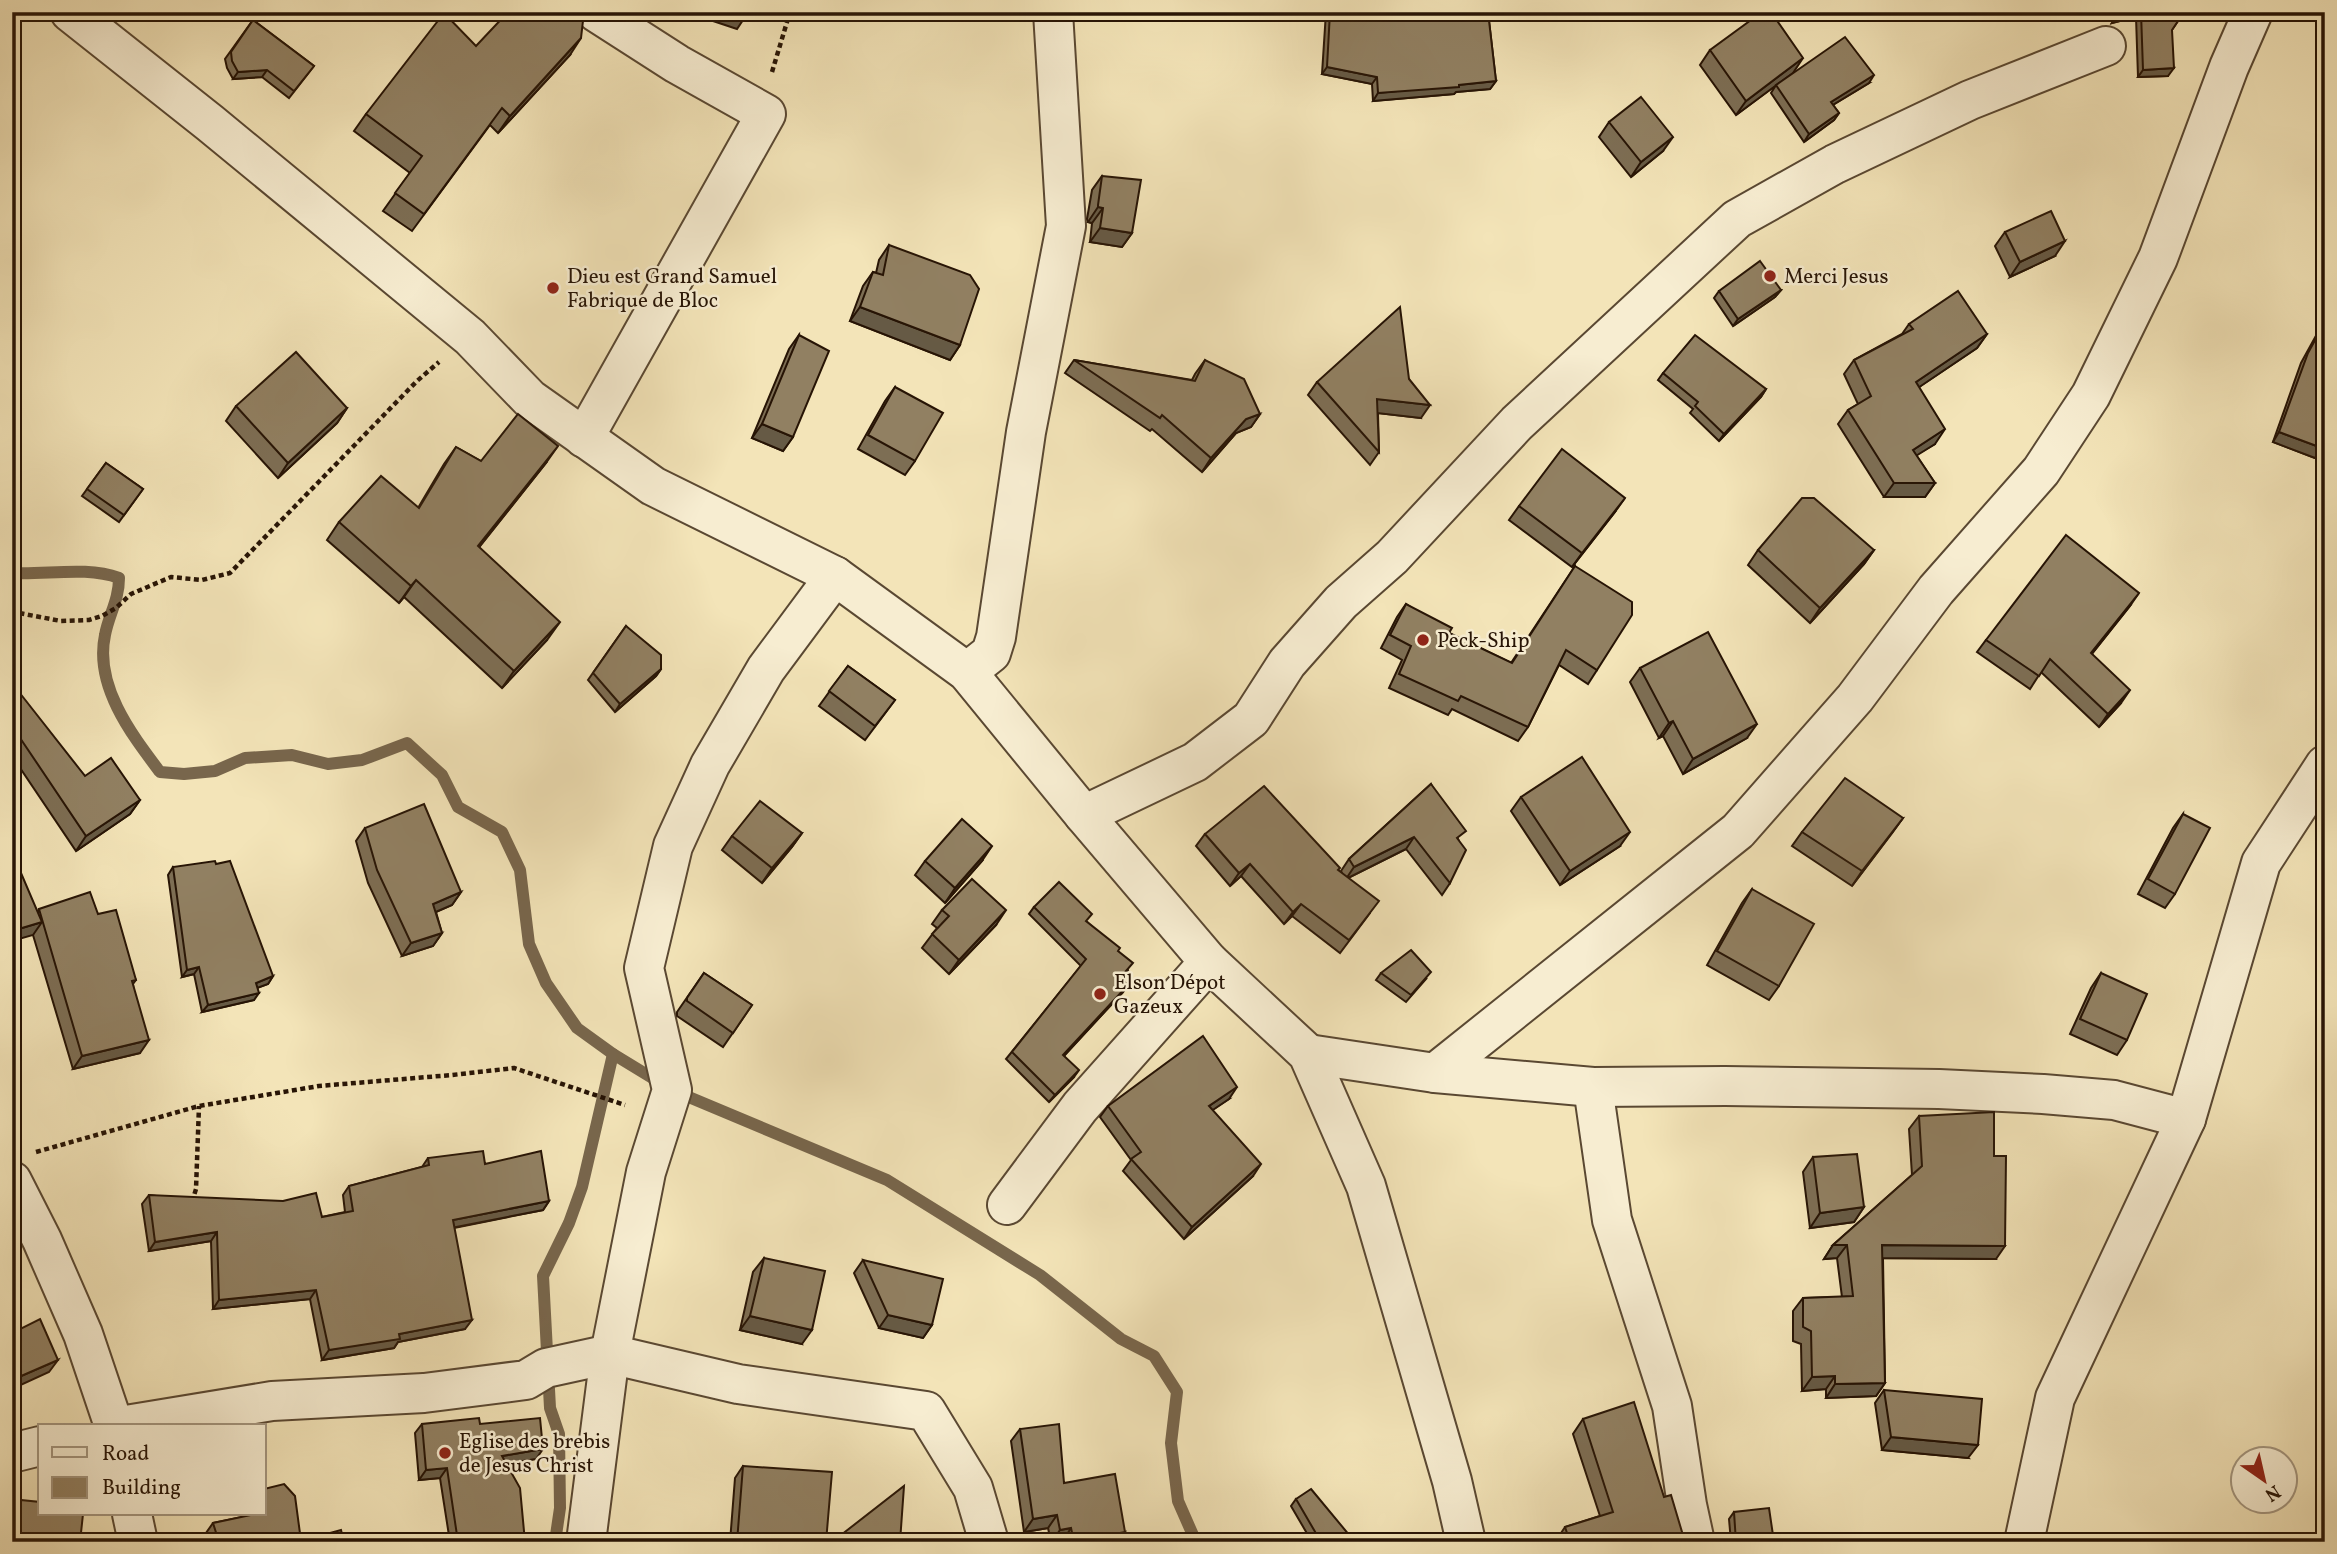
<svg xmlns="http://www.w3.org/2000/svg" width="2337" height="1554" font-family="Vollkorn,serif">
<style>
.lines{fill:none;stroke-linecap:round;stroke-linejoin:round}
.stream{stroke:#78664c;stroke-width:12}
.street-casing{stroke:#5a4832;stroke-width:42}
.path{stroke:#271405;stroke-width:4.5;stroke-dasharray:5 3.5;stroke-linecap:butt}
.street{stroke:#f7edd1;stroke-width:38}
.wall{fill:#7d6e54;stroke:#271405;stroke-width:2}
.shaded-wall{fill:#665a45;stroke:#271405;stroke-width:2}
.building{fill:#918062;stroke:#271405;stroke-width:2}
.poi-dot{fill:#8f2418;stroke:#f7edd1;stroke-width:2.5}
.labels{text-anchor:middle;stroke-width:5;stroke-linejoin:round;paint-order:stroke}
.poi-label{font-size:21px;fill:#271405;stroke:#f7edd1;text-anchor:start}
</style>
<rect width="100%" height="100%" fill="#f3e4b8"/>
<filter id="stains"><feTurbulence type="fractalNoise" baseFrequency=".00286" numOctaves="4"/><feColorMatrix values="0 0 0 0 .2 0 0 0 0 .09 0 0 0 0 .02 0 0 0 .5 -.17"/></filter>
<radialGradient id="worn" r=".72"><stop offset=".6" stop-color="#630" stop-opacity="0"/><stop offset="1" stop-color="#630" stop-opacity=".3"/></radialGradient>
<g class="lines">
<g class="stream">
<path d="M 12,573 C 47,575 86,566 119,578 C 119,600 109,614 105,635 C 94,686 132,735 160,772 L 184,774 L 215,771 L 245,758 L 292,755 L 328,764 L 362,760 L 407,743 L 442,775 L 458,807 L 502,832 L 520,870 L 529,944 L 546,983 L 577,1028 L 613,1054 L 672,1090 L 887,1180 L 1040,1275 L 1121,1339 L 1154,1356 L 1177,1392 L 1171,1443 L 1178,1501 L 1196,1542"/>
<polyline points="555,1542 560,1508 559,1434 550,1408 543,1276 569,1223 582,1187 613,1054"/>
</g>
<g class="street-casing">
<g id="street">
<polyline points="70,12 210,123 470,337 530,399 653,486 835,576 967,672 1084,815 1209,962 1308,1054 1366,1186 1452,1481 1466,1542"/>
<polyline points="584,438 766,114 677,64 596,12"/>
<polyline points="967,672 991,653 996,637 1026,432 1066,226 1053,12"/>
<polyline points="1084,815 1195,762 1251,719 1287,663 1341,602 1392,557 1517,423 1737,219 1835,164 1970,100 2106,46"/>
<polyline points="1308,1054 1435,1073 1738,831 1855,698 1936,590 2041,471 2091,395 2158,258 2229,67 2253,12"/>
<polyline points="1435,1073 1593,1087 1725,1086 1939,1089 2043,1094 2114,1100 2186,1119"/>
<polyline points="1593,1087 1612,1220 1672,1406 1687,1505 1695,1542"/>
<polyline points="12,1181 42,1240 83,1334 114,1426"/>
<polyline points="1007,1205 1080,1107 1209,962"/>
<polyline points="120,1426 272,1401 424,1393 526,1380 546,1368 610,1354 738,1384 926,1411 973,1488 989,1542"/>
<polyline points="12,1453 40,1446"/>
<polyline points="132,1514 138,1542"/>
<polyline points="586,1542 610,1354 646,1172 672,1090 644,968 673,846 710,765 766,669 835,576"/>
<polyline points="2024,1542 2055,1398 2186,1119 2261,863 2325,765"/>
</g>
</g>
<g class="path">
<polyline points="772,72 790,12"/>
<polyline points="12,617 19,613 61,621 89,620 102,616 116,608 131,594 171,577 202,580 230,573 417,381 439,362"/>
<polyline points="36,1152 199,1106 319,1086 452,1075 514,1068 625,1105"/>
<polyline points="192,1202 196,1189 199,1106"/>
</g>
<use href="#street" class="street"/>
</g>
<g class="wall">
<polygon points="1326,12 1488,12 1496,81 1490,89 1456,92 1454,94 1373,101 1372,84 1322,74"/>
<polygon points="2119,12 2184,12 2172,30 2168,76 2138,77 2136,17 2112,23"/>
<polygon points="253,20 314,66 289,98 262,77 233,79 227,68 225,59"/>
<polygon points="476,46 570,55 498,133 490,125 412,231 383,211 410,173 354,131 366,114"/>
<polygon points="1710,50 1793,73 1776,85 1869,83 1833,105 1839,113 1834,120 1804,142 1771,93 1776,85 1736,115 1700,65"/>
<polygon points="1609,122 1663,151 1631,177 1599,137"/>
<polygon points="1102,176 1132,233 1122,247 1090,242 1092,223 1088,222 1087,219 1092,190"/>
<polygon points="2005,232 2055,256 2010,277 1995,246"/>
<polygon points="889,245 960,345 950,360 850,321 863,286 873,272 876,273 879,260"/>
<polygon points="1781,290 1775,297 1733,326 1714,298 1719,291"/>
<polygon points="2325,322 2322,448 2315,458 2273,442 2301,363 2318,332"/>
<polygon points="1909,324 1987,334 1977,348 1919,387 1935,444 1916,455 1935,483 1925,497 1884,497 1838,424 1848,410 1858,404 1844,374 1854,360 1902,334"/>
<polygon points="799,335 793,437 783,451 752,438 789,349"/>
<polygon points="1074,360 1192,380 1195,374 1205,360 1260,414 1251,427 1236,433 1202,472 1152,429 1150,431 1065,373"/>
<polygon points="1663,373 1766,389 1761,397 1719,441 1690,413 1693,409 1658,380"/>
<polygon points="1409,379 1421,418 1378,413 1379,452 1370,465 1308,395 1317,382"/>
<polygon points="895,387 915,461 905,475 858,449 885,401"/>
<polygon points="236,406 347,408 337,423 278,478 226,421"/>
<polygon points="456,447 481,461 546,463 479,547 547,640 502,688 404,597 399,603 327,540 339,522 418,508 444,464"/>
<polygon points="106,463 143,489 119,522 82,496"/>
<polygon points="1519,506 1615,512 1572,567 1509,520"/>
<polygon points="1758,550 1874,550 1864,564 1810,623 1748,565"/>
<polygon points="1575,566 1597,670 1588,684 1559,665 1528,727 1518,741 1452,709 1448,715 1389,688 1402,660 1381,648 1397,617 1406,604 1449,633 1511,663"/>
<polygon points="2130,606 2092,654 2121,703 2099,727 2041,672 2030,689 1977,652 1986,640"/>
<polygon points="626,626 661,669 656,676 615,712 588,680"/>
<polygon points="848,666 895,700 865,740 819,706"/>
<polygon points="1640,668 1747,738 1683,774 1663,736 1659,738 1630,682"/>
<polygon points="12,696 85,776 140,800 130,814 76,851 12,756"/>
<polygon points="1431,784 1459,841 1450,883 1442,895 1406,849 1348,878 1370,913 1340,953 1292,916 1284,924 1241,876 1230,886 1196,846 1205,834 1338,870 1342,873 1341,871 1349,859"/>
<polygon points="1521,797 1620,846 1560,885 1511,811"/>
<polygon points="2183,814 2175,894 2165,908 2138,894 2173,828"/>
<polygon points="1903,818 1852,886 1792,846 1802,832"/>
<polygon points="365,828 461,892 452,905 436,912 442,933 433,946 402,956 368,883 356,841"/>
<polygon points="802,833 792,847 762,883 722,850 732,836"/>
<polygon points="925,861 982,861 945,903 915,875"/>
<polygon points="173,867 273,976 268,984 257,988 254,1000 202,1012 194,974 182,977 168,875"/>
<polygon points="1752,889 1779,986 1769,1000 1707,965 1742,903"/>
<polygon points="1034,907 1087,922 1118,951 1128,970 1121,978 1128,985 1123,992 1064,1056 1074,1077 1049,1102 1006,1059 1081,966 1029,914"/>
<polygon points="39,909 98,914 136,980 133,984 140,1053 73,1069 33,935 38,911"/>
<polygon points="942,910 996,925 949,974 922,948 937,928 932,924"/>
<polygon points="704,973 752,1005 723,1047 677,1016 677,1012"/>
<polygon points="1381,973 1426,979 1406,1002 1376,980"/>
<polygon points="2101,973 2127,1040 2117,1055 2070,1034 2091,988"/>
<polygon points="1229,1099 1212,1110 1253,1176 1184,1239 1123,1171 1131,1160 1100,1117 1108,1106"/>
<polygon points="1919,1116 1996,1259 1883,1258 1885,1383 1876,1396 1826,1398 1826,1389 1802,1391 1801,1344 1793,1341 1793,1311 1803,1298 1842,1297 1837,1258 1824,1259 1833,1245 1912,1175 1909,1129"/>
<polygon points="1813,1157 1864,1207 1854,1222 1810,1228 1803,1172"/>
<polygon points="428,1158 485,1164 549,1201 543,1210 454,1228 465,1329 398,1342 394,1348 322,1360 310,1299 213,1309 211,1241 149,1251 142,1204 149,1195 322,1217 345,1212 343,1195 349,1186 422,1167"/>
<polygon points="764,1258 802,1344 740,1330 753,1272"/>
<polygon points="863,1260 932,1325 923,1338 879,1328 854,1273"/>
<polygon points="1884,1390 1968,1458 1882,1450 1875,1403"/>
<polygon points="1583,1419 1664,1497 1685,1542 1555,1542 1565,1527 1600,1516 1573,1434"/>
<polygon points="422,1424 480,1424 536,1459 507,1463 525,1542 450,1542 440,1478 419,1480 415,1433"/>
<polygon points="1020,1429 1064,1483 1119,1542 1063,1542 1063,1541 1051,1542 1048,1528 1024,1532 1011,1441"/>
<polygon points="743,1466 826,1542 730,1542 735,1478"/>
<polygon points="1296,1499 1355,1542 1312,1542 1291,1506"/>
<polygon points="21,1500 80,1542 12,1542 13,1511"/>
<polygon points="1734,1512 1774,1542 1731,1542 1729,1519"/>
<polygon points="241,1514 264,1514 301,1541 344,1542 208,1542 206,1533 213,1523 242,1517"/>
</g>
<g class="shaded-wall">
<polygon points="686,12 731,12 745,17 737,29"/>
<polygon points="2131,12 2139,12 2136,17 2112,23 2117,16"/>
<polygon points="581,38 570,55 498,133 510,116"/>
<polygon points="1803,58 1793,73 1736,115 1746,101"/>
<polygon points="1327,67 1377,77 1372,84 1322,74"/>
<polygon points="2174,68 2168,76 2138,77 2143,70"/>
<polygon points="267,70 262,77 233,79 238,72"/>
<polygon points="1874,75 1869,83 1826,109 1831,102"/>
<polygon points="1496,81 1490,89 1456,92 1454,94 1373,101 1378,93"/>
<polygon points="1839,113 1834,120 1804,142 1809,134"/>
<polygon points="1673,137 1663,151 1631,177 1641,162"/>
<polygon points="1098,207 1103,208 1092,223 1088,222"/>
<polygon points="1100,228 1132,233 1122,247 1090,242"/>
<polygon points="2065,241 2055,256 2010,277 2020,262"/>
<polygon points="1781,290 1775,297 1733,326 1738,319"/>
<polygon points="860,307 960,345 950,360 850,321"/>
<polygon points="1987,334 1977,348 1906,396 1916,382"/>
<polygon points="1766,389 1761,397 1719,441 1724,434"/>
<polygon points="1377,399 1430,405 1421,418 1368,412"/>
<polygon points="347,408 337,423 278,478 288,463"/>
<polygon points="1260,414 1251,427 1236,433 1202,472 1211,458 1246,419"/>
<polygon points="762,424 793,437 783,451 752,438"/>
<polygon points="1945,429 1935,444 1903,464 1913,450"/>
<polygon points="2279,432 2322,448 2315,458 2273,442"/>
<polygon points="558,446 546,463 466,564 478,546"/>
<polygon points="1894,483 1935,483 1925,497 1884,497"/>
<polygon points="1625,498 1615,512 1572,567 1582,553"/>
<polygon points="1874,550 1864,564 1810,623 1820,608"/>
<polygon points="416,580 404,597 399,603 411,586"/>
<polygon points="2139,593 2130,606 2082,666 2091,653"/>
<polygon points="560,622 547,640 502,688 514,671"/>
<polygon points="661,669 656,676 615,712 620,704"/>
<polygon points="2130,690 2121,703 2099,727 2108,714"/>
<polygon points="1673,721 1663,736 1659,738 1669,723"/>
<polygon points="1757,724 1747,738 1683,774 1693,759"/>
<polygon points="140,800 130,814 76,851 86,836"/>
<polygon points="1903,818 1893,832 1852,886 1862,871"/>
<polygon points="1630,832 1620,846 1560,885 1570,871"/>
<polygon points="802,833 792,847 762,883 772,868"/>
<polygon points="1414,837 1406,849 1346,879 1354,867"/>
<polygon points="992,846 982,861 945,903 955,888"/>
<polygon points="1250,864 1241,876 1230,886 1239,873"/>
<polygon points="461,892 452,905 424,917 433,904"/>
<polygon points="1301,904 1292,916 1284,924 1293,912"/>
<polygon points="1006,910 996,925 949,974 959,960"/>
<polygon points="42,922 33,935 12,941 12,931"/>
<polygon points="442,933 433,946 402,956 411,943"/>
<polygon points="199,967 194,974 182,977 187,970"/>
<polygon points="273,976 268,984 251,990 256,983"/>
<polygon points="1128,985 1123,992 1058,1062 1063,1055"/>
<polygon points="259,993 254,1000 202,1012 208,1005"/>
<polygon points="149,1040 140,1053 73,1069 82,1056"/>
<polygon points="1079,1070 1074,1077 1049,1102 1055,1095"/>
<polygon points="1237,1087 1229,1099 1201,1118 1209,1106"/>
<polygon points="1261,1164 1253,1176 1184,1239 1192,1227"/>
<polygon points="549,1201 543,1210 446,1229 453,1220"/>
<polygon points="1864,1207 1854,1222 1810,1228 1820,1213"/>
<polygon points="217,1232 211,1241 149,1251 155,1242"/>
<polygon points="1833,1245 1847,1245 1837,1258 1824,1259"/>
<polygon points="1882,1245 2005,1246 1996,1259 1873,1258"/>
<polygon points="316,1290 310,1299 213,1309 219,1300"/>
<polygon points="888,1315 932,1325 923,1338 879,1328"/>
<polygon points="750,1316 812,1330 802,1344 740,1330"/>
<polygon points="472,1320 465,1329 398,1342 394,1348 322,1360 329,1350 399,1334"/>
<polygon points="58,1360 49,1372 12,1389 12,1380"/>
<polygon points="1835,1376 1826,1389 1802,1391 1812,1377"/>
<polygon points="1885,1383 1876,1396 1826,1398 1835,1384"/>
<polygon points="1891,1437 1978,1445 1968,1458 1882,1450"/>
<polygon points="543,1449 536,1459 496,1465 502,1456"/>
<polygon points="447,1468 440,1478 419,1480 426,1470"/>
<polygon points="1057,1515 1048,1528 1024,1532 1033,1519"/>
<polygon points="1071,1528 1063,1541 1052,1542 1060,1530"/>
<polygon points="1125,1532 1119,1542 1074,1542"/>
</g>
<g class="building">
<polygon points="508,12 584,12 581,38 510,116 502,108 424,214 395,193 422,156 366,114 444,13 476,46"/>
<polygon points="731,12 746,12 745,17"/>
<polygon points="1330,12 1488,12 1496,81 1459,85 1459,87 1378,93 1377,77 1327,67"/>
<polygon points="1762,12 1771,12 1803,58 1746,101 1710,50"/>
<polygon points="2119,12 2131,12 2117,16"/>
<polygon points="2141,12 2184,12 2172,30 2174,68 2143,70"/>
<polygon points="253,20 314,66 294,91 267,70 238,72 232,61 231,52"/>
<polygon points="1845,37 1874,75 1831,102 1839,113 1809,134 1776,85"/>
<polygon points="1641,97 1673,137 1641,162 1609,122"/>
<polygon points="1102,176 1141,180 1132,233 1100,228 1103,208 1098,207 1098,205"/>
<polygon points="2051,211 2065,241 2020,262 2005,232"/>
<polygon points="889,245 970,275 979,289 960,345 860,307 873,272 883,275"/>
<polygon points="1760,261 1781,290 1738,319 1719,291"/>
<polygon points="1958,291 1987,334 1916,382 1945,429 1913,450 1935,483 1894,483 1848,410 1871,396 1854,360 1913,329 1909,324"/>
<polygon points="1400,307 1409,379 1430,405 1377,399 1379,452 1317,382"/>
<polygon points="2325,322 2325,440 2322,448 2279,432 2308,353"/>
<polygon points="799,335 829,351 793,437 762,424"/>
<polygon points="1695,335 1766,389 1724,434 1695,406 1698,402 1663,373"/>
<polygon points="296,352 347,408 288,463 236,406"/>
<polygon points="1074,360 1195,381 1205,360 1244,379 1260,414 1246,419 1211,458 1162,415 1160,418"/>
<polygon points="895,387 943,413 915,461 868,435"/>
<polygon points="518,414 558,446 478,546 560,622 514,671 416,580 411,586 339,522 381,476 419,508 456,447 481,461"/>
<polygon points="1562,449 1625,498 1582,553 1519,506"/>
<polygon points="106,463 143,489 124,515 87,489"/>
<polygon points="1802,498 1814,498 1874,550 1820,608 1758,550"/>
<polygon points="2066,535 2139,593 2091,653 2130,690 2108,714 2050,659 2039,676 1986,640"/>
<polygon points="1575,566 1632,602 1632,615 1597,670 1566,650 1528,727 1461,696 1458,701 1399,674 1411,646 1390,635 1406,604 1452,628 1449,633 1512,663"/>
<polygon points="626,626 661,655 661,669 620,704 593,673"/>
<polygon points="1708,632 1757,724 1693,759 1673,721 1669,723 1640,668"/>
<polygon points="848,666 895,700 875,726 829,691"/>
<polygon points="19,692 85,776 111,758 140,800 86,836 12,726 12,696"/>
<polygon points="1582,757 1630,832 1570,871 1521,797"/>
<polygon points="1845,778 1903,818 1862,871 1802,832"/>
<polygon points="1431,784 1466,831 1457,838 1466,850 1450,883 1414,837 1354,867 1349,859"/>
<polygon points="1264,786 1340,868 1338,870 1379,901 1349,940 1301,904 1293,912 1250,864 1239,873 1205,834"/>
<polygon points="760,801 802,833 772,868 732,836"/>
<polygon points="424,804 461,892 433,904 442,933 411,943 377,870 365,828"/>
<polygon points="2183,814 2210,828 2175,894 2148,879"/>
<polygon points="962,819 992,846 955,888 925,861"/>
<polygon points="12,852 42,922 12,931"/>
<polygon points="215,861 216,864 230,861 273,976 256,983 259,993 208,1005 199,967 187,970 173,867"/>
<polygon points="972,879 1006,910 959,960 932,934 949,916 942,910"/>
<polygon points="1059,882 1092,914 1086,921 1120,948 1118,951 1133,963 1120,978 1128,985 1063,1055 1079,1070 1055,1095 1012,1052 1086,959 1034,907"/>
<polygon points="1752,889 1814,924 1779,986 1717,951"/>
<polygon points="90,892 98,914 116,910 136,980 132,981 149,1040 82,1056 39,909"/>
<polygon points="1411,950 1431,972 1411,995 1381,973"/>
<polygon points="704,973 752,1005 733,1033 687,1001 687,998"/>
<polygon points="2101,973 2147,994 2127,1040 2080,1019"/>
<polygon points="1203,1036 1237,1087 1209,1106 1261,1164 1192,1227 1131,1159 1141,1152 1108,1106"/>
<polygon points="1994,1112 1994,1156 2006,1156 2005,1246 1882,1245 1885,1383 1835,1384 1835,1376 1812,1377 1811,1331 1803,1327 1803,1298 1853,1296 1847,1245 1833,1245 1922,1166 1919,1116"/>
<polygon points="483,1151 485,1164 541,1151 549,1201 453,1220 472,1320 399,1334 400,1339 329,1350 316,1290 219,1300 217,1232 155,1242 149,1195 283,1201 316,1193 322,1217 353,1211 349,1186 429,1165 428,1158"/>
<polygon points="1857,1154 1864,1207 1820,1213 1813,1157"/>
<polygon points="764,1258 825,1271 812,1330 750,1316"/>
<polygon points="863,1260 943,1279 932,1325 888,1315"/>
<polygon points="40,1319 58,1360 12,1380 12,1333"/>
<polygon points="1884,1390 1982,1399 1978,1445 1891,1437"/>
<polygon points="1634,1402 1664,1497 1671,1495 1685,1542 1570,1542 1565,1527 1613,1512 1583,1419"/>
<polygon points="479,1418 480,1424 540,1418 543,1449 502,1456 520,1488 525,1542 458,1542 447,1468 426,1470 422,1424"/>
<polygon points="1059,1424 1064,1483 1115,1474 1125,1532 1074,1542 1071,1528 1060,1530 1057,1515 1033,1519 1020,1429"/>
<polygon points="743,1466 832,1472 826,1542 737,1542"/>
<polygon points="284,1484 295,1496 301,1541 341,1530 344,1542 219,1542 213,1523 251,1515 251,1514 264,1514 264,1489"/>
<polygon points="904,1486 900,1542 832,1542"/>
<polygon points="1311,1489 1355,1542 1321,1542 1296,1499"/>
<polygon points="21,1500 40,1502 40,1514 83,1514 80,1542 18,1542"/>
<polygon points="1769,1508 1774,1542 1736,1542 1734,1512"/>
</g>
<g class="poi-dot">
<circle cx="1770" cy="276" r="7"/>
<circle cx="553" cy="288" r="7"/>
<circle cx="1423" cy="640" r="7"/>
<circle cx="1100" cy="994" r="7"/>
<circle cx="445" cy="1453" r="7"/>
</g>
<g class="labels">
<g class="poi-label">
<text x="567" y="283">Dieu est Grand Samuel<tspan x="567" dy="24">Fabrique de Bloc</tspan></text>
<text x="1784" y="283">Merci Jesus</text>
<text x="1437" y="647">Peck-Ship</text>
<text x="1114" y="989">Elson Dépot<tspan x="1114" dy="24">Gazeux</tspan></text>
<text x="459" y="1448">Eglise des brebis<tspan x="459" dy="24">de Jesus Christ</tspan></text>
</g>
</g>
<rect width="2337" height="1554" fill="none" stroke="#f3e4b8" stroke-width="42"/>
<rect x="14" y="14" width="2309" height="1526" fill="none" stroke="#271405" stroke-width="3.5"/>
<rect x="21" y="21" width="2295" height="1512" fill="none" stroke="#271405" stroke-width="2"/>
<rect x="38" y="1424" width="228" height="91" fill="#f7edd1" stroke="#a4967f" stroke-width="2"/>
<rect x="52" y="1447" width="35" height="10" fill="#f7edd1" stroke="#a4967f" stroke-width="2"/>
<text x="102" y="1460" font-size="21" fill="#271405">Road</text>
<rect x="52" y="1477" width="35" height="21" fill="#918062" stroke="#a4967f" stroke-width="2"/>
<text x="102" y="1494" font-size="21" fill="#271405">Building</text>
<g transform="translate(2264 1480) rotate(146)"><circle r="33" fill="#f7edd1" stroke="#a4967f" stroke-width="2"/>
<path d="M0-5L12 26L0 18L-12 26Z" fill="#8f2418"/>
<text y="-10" font-size="19" font-weight="bold" text-anchor="middle" fill="#271405">N</text>
</g>
<rect width="100%" height="100%" filter="url(#stains)"/>
<rect width="100%" height="100%" fill="url(#worn)"/>
</svg>
